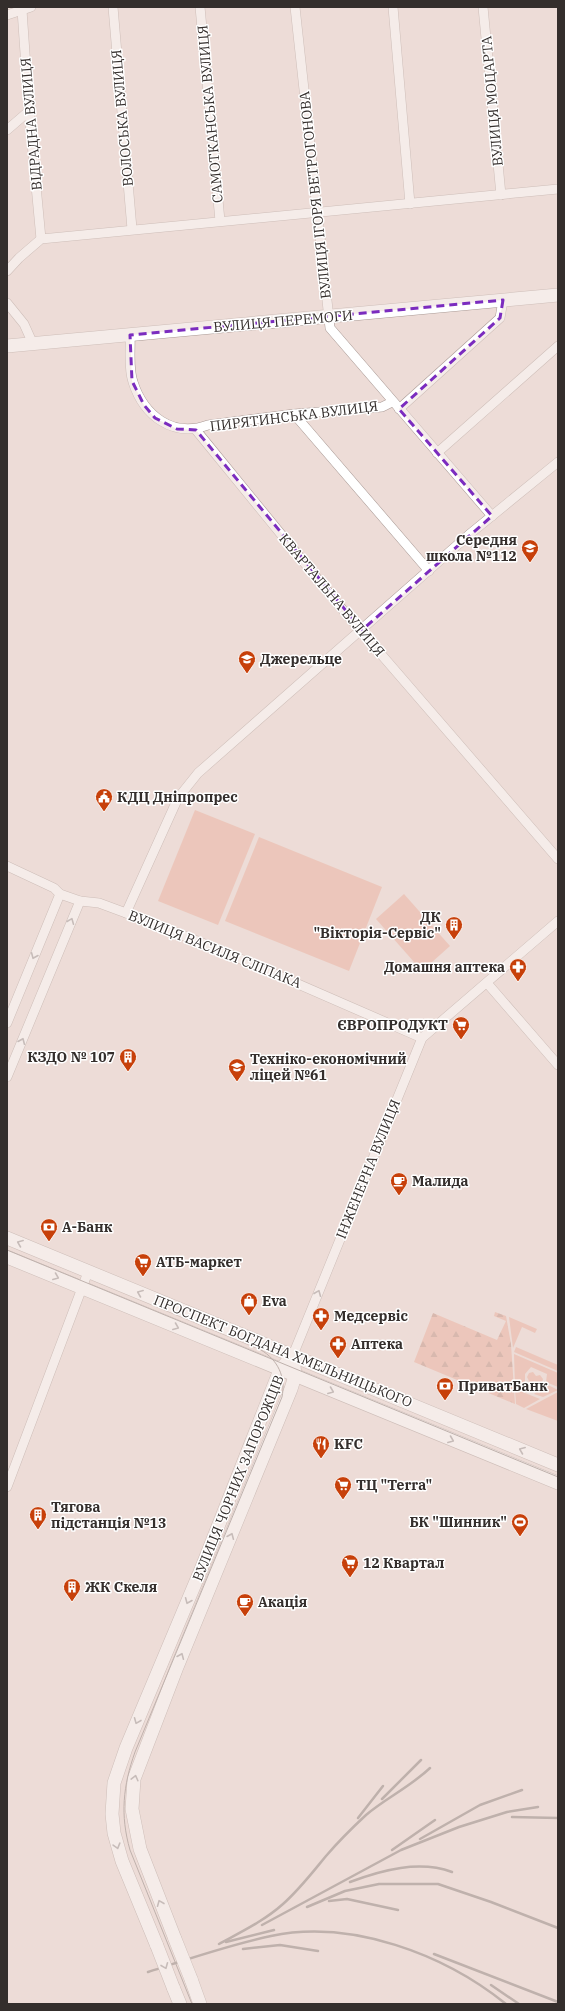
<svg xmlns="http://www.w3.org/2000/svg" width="565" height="2011" font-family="'IBM Plex Serif',serif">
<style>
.grass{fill:#eaac99}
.forest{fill:url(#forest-firs)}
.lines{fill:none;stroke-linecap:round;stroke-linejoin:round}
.street-casing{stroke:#a99994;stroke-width:10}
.secondary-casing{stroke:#a99994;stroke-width:14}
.street{stroke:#fff;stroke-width:9}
.secondary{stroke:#fff;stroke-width:13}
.tram{stroke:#877c78;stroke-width:1}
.rail{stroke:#877c78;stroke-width:2.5}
.secondary-bridge-casing{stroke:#a99994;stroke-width:14;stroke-linecap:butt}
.secondary-bridge{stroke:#fff;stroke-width:13}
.oneway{stroke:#9a9696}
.marked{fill:none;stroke:#7b2cbf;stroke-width:3;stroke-dasharray:8 5;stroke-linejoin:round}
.labels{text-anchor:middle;stroke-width:3;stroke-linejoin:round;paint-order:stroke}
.street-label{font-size:14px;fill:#342e2c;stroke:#fff}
.poi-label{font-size:14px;font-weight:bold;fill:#342e2c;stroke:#fff;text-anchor:start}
</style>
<defs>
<pattern id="forest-firs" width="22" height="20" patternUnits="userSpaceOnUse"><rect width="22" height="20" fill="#eaac99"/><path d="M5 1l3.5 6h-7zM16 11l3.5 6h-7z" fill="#be8c7d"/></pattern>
</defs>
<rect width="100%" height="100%" fill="#eddcd7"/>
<g class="grass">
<polygon points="195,810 255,834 218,925 158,901"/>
<polygon points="259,837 382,887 349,971 225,921"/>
<polygon points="404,894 450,946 422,971 376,919"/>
<polygon points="509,1317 537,1329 535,1333 522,1327 513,1348"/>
<polygon points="516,1347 558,1365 558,1371 514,1352"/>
<polygon points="514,1354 558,1373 558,1387 546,1382 547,1374 531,1367 525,1374 525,1390 515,1386"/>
<polygon points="533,1372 536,1376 540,1375 543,1379 542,1383 537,1384 535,1388 531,1389 528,1385 529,1381 527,1377 529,1373"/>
<polygon points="546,1384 558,1390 543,1397 534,1394"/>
<polygon points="515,1389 540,1399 524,1408 516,1404"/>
<polygon points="558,1392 558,1421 526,1409"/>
</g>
<polygon class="forest" points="495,1312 506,1316 511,1344 515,1404 414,1362 433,1313 497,1340 506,1321 494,1316"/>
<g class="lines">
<g class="street-casing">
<g id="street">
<polyline points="113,7 132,229"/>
<polyline points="200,7 220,221"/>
<polyline points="295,7 330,328 492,516"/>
<polyline points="393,7 410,204"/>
<polyline points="483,7 501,195"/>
<polyline points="22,10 29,111 41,239"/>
<polyline points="7,15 31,7"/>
<polyline points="7,130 29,111"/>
<polyline points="7,271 19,258 41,239 558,189"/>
<polyline points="7,303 24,324 33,344"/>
<path d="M 130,335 C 131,349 128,368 133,382 C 144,416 173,438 208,425 L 294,414 L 382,407 L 392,402"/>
<polyline points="399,409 500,318 503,300"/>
<polyline points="294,414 429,571"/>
<polyline points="196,430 342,609 558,859"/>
<polyline points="437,453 558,346"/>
<polyline points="7,866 54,888 60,894 80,901 99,903 126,913 220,950 422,1038"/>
<polyline points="126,913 178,798 198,773 471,533 558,462"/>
<polyline points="487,983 558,1065"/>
<polyline points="7,1023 60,894"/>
<polyline points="7,1077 80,901"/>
<polyline points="293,1355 422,1038 558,921"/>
<polyline points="7,1487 88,1272"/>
</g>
</g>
<g class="secondary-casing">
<g id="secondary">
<polyline points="7,346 558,295"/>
<polyline points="7,1238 558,1465"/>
<polyline points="7,1257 558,1483"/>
<polyline points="175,1939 140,1849 132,1809 134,1779 177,1667 291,1389 295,1376 293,1355"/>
<polyline points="157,1946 122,1861 114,1833 112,1814 114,1783 126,1748 202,1567 280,1370 293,1355"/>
<polyline points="191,1979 200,2004"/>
<polyline points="173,1987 180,2004"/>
</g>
</g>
<use href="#street" class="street"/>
<use href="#secondary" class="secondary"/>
<g class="tram">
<polyline points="7,1250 558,1477"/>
<path d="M 192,2004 L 130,1850 C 120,1815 123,1786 135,1752 L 282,1397 C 286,1377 278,1360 261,1350"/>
</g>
<g class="rail">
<polyline points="382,1799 421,1760"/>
<polyline points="512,1817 558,1818"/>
<polyline points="358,1818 383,1786"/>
<polyline points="420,1839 480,1805 522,1790"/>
<polyline points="392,1850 435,1820"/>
<path d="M 350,1882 C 382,1870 419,1860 452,1872"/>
<polyline points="329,1901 347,1899 398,1910"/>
<polyline points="307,1907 345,1891 379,1884 438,1884 491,1902 558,1928"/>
<polyline points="262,1925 401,1850 459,1827 507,1812 538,1807"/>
<polyline points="226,1942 274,1930"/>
<path d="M 219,1944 C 241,1932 264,1921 283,1904 C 299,1890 312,1873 326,1856 C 338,1842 352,1828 366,1815 C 386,1798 410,1787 430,1768"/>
<polyline points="243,1949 280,1945 318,1951"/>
<polyline points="434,1954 558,2002"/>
<path d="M 148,1972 C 188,1959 229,1945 271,1936 C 351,1919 444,1954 506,2004"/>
<polyline points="491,1985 519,2004"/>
</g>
<g class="secondary-bridge-casing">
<g id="secondary-bridge">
<polyline points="175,1939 191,1979"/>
<polyline points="157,1946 173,1987"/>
</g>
</g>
<use href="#secondary-bridge" class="secondary-bridge"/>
</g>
<defs><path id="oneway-chevron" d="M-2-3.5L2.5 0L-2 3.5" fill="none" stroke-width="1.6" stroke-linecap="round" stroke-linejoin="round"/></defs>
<g class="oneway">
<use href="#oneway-chevron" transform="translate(71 921) rotate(-68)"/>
<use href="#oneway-chevron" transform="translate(34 956) rotate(113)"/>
<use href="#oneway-chevron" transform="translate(22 1041) rotate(-67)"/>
<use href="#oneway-chevron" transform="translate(20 1243) rotate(-158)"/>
<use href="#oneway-chevron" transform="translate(56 1277) rotate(22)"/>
<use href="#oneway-chevron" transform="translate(140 1293) rotate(-158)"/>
<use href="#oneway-chevron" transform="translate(318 1293) rotate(-68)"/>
<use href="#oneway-chevron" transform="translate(176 1327) rotate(22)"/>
<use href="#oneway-chevron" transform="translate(331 1391) rotate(22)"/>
<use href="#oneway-chevron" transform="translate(451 1440) rotate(22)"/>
<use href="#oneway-chevron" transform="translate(522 1450) rotate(-158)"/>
<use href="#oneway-chevron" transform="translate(231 1536) rotate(-67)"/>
<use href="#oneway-chevron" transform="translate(188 1601) rotate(113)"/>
<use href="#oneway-chevron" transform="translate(181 1656) rotate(-67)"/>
<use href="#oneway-chevron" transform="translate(137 1721) rotate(112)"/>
<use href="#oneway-chevron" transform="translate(135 1778) rotate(-76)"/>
<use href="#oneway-chevron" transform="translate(117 1846) rotate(74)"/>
<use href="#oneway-chevron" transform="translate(160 1903) rotate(-112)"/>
<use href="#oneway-chevron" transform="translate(165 1966) rotate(68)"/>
</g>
<path d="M0 0H565V2011H0ZM 503,300 L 500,318 L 399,409 L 492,516 L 362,630 L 196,430 L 177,429 L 155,418 L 144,405 L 132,381 L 130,335 Z" fill="#eddcd7" fill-opacity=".55" fill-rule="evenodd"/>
<path class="marked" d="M 503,300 L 500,318 L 399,409 L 492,516 L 362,630 L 196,430 L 177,429 L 155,418 L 144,405 L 132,381 L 130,335 Z"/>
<defs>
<g id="school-pin" transform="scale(0.9)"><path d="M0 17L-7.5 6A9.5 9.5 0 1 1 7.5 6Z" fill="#c7400a" stroke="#fff"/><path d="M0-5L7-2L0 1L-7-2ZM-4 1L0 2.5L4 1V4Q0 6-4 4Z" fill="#fff"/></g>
<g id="civic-pin" transform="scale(0.9)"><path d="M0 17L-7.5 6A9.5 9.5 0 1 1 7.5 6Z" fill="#c7400a" stroke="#fff"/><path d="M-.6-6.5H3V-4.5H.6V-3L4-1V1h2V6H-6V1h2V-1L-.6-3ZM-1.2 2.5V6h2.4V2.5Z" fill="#fff"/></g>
<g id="building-pin" transform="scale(0.9)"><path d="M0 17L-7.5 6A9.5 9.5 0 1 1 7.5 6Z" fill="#c7400a" stroke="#fff"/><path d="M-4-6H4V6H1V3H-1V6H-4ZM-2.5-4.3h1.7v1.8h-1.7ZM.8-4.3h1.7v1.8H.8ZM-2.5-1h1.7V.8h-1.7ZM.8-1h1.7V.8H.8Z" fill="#fff"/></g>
<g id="pharmacy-pin" transform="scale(0.9)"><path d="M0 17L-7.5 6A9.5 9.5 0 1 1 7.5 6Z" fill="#c7400a" stroke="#fff"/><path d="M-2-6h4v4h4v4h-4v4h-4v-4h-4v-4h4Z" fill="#fff"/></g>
<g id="supermarket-pin" transform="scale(0.9)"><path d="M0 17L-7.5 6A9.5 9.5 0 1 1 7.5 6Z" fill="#c7400a" stroke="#fff"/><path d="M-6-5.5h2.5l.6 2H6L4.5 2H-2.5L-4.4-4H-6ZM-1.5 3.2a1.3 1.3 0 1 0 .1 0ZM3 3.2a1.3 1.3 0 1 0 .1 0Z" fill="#fff"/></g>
<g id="cafe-pin" transform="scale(0.9)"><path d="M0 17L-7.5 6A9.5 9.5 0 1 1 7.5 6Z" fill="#c7400a" stroke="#fff"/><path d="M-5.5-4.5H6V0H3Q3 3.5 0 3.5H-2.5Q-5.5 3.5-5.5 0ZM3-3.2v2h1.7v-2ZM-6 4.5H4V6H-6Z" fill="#fff"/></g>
<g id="bank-pin" transform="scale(0.9)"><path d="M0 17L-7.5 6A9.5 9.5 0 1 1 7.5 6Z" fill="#c7400a" stroke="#fff"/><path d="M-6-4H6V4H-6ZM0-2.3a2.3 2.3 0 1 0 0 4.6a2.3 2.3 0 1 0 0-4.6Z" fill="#fff"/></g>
<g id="shop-pin" transform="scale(0.9)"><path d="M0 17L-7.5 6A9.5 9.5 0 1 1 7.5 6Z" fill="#c7400a" stroke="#fff"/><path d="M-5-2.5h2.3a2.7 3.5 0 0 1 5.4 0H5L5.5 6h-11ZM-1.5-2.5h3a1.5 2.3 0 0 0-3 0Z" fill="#fff"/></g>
<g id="restaurant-pin" transform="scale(0.9)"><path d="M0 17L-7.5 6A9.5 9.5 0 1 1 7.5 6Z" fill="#c7400a" stroke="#fff"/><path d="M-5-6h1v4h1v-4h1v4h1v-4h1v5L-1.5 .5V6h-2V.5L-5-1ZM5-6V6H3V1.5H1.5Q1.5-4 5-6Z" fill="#fff"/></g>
<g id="stadium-pin" transform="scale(0.9)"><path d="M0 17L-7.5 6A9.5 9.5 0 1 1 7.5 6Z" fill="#c7400a" stroke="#fff"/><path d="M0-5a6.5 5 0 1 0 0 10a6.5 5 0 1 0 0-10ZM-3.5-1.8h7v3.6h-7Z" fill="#fff"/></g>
</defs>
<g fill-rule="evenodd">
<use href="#school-pin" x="530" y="548"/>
<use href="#school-pin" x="247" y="659"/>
<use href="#civic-pin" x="104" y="797"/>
<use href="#building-pin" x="454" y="925"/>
<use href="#pharmacy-pin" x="518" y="967"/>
<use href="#supermarket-pin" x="461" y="1025"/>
<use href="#building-pin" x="128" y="1057"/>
<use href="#school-pin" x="237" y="1067"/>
<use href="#cafe-pin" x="399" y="1181"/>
<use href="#bank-pin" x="49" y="1227"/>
<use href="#supermarket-pin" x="143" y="1262"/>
<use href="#shop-pin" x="249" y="1301"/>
<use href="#pharmacy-pin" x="321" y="1316"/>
<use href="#pharmacy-pin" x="338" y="1344"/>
<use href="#bank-pin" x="445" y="1386"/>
<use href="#restaurant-pin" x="321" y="1444"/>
<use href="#supermarket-pin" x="343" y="1485"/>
<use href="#building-pin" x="38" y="1515"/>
<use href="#stadium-pin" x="520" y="1522"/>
<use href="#supermarket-pin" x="350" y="1563"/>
<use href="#building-pin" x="72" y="1587"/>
<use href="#cafe-pin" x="245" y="1602"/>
</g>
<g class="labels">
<g class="street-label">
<text transform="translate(492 101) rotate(-95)" y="5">ВУЛИЦЯ МОЦАРТА</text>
<text transform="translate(210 114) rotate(-95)" y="5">САМОТКАНСЬКА ВУЛИЦЯ</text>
<text transform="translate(122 118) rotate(-95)" y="5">ВОЛОСЬКА ВУЛИЦЯ</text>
<text transform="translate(31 124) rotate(-95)" y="5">ВІДРАДНА ВУЛИЦЯ</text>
<text transform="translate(315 195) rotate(-96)" y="5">ВУЛИЦЯ ІГОРЯ ВЕТРОГОНОВА</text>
<text transform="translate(283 321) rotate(-5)" y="5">ВУЛИЦЯ ПЕРЕМОГИ</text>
<text transform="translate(294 416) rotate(-7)" y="5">ПИРЯТИНСЬКА ВУЛИЦЯ</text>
<text transform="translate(332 595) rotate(50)" y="5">КВАРТАЛЬНА ВУЛИЦЯ</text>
<text transform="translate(215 949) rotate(22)" y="5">ВУЛИЦЯ ВАСИЛЯ СЛІПАКА</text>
<text transform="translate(368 1169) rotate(-68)" y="5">ІНЖЕНЕРНА ВУЛИЦЯ</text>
<text transform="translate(283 1351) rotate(22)" y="5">ПРОСПЕКТ БОГДАНА ХМЕЛЬНИЦЬКОГО</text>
<text transform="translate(238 1478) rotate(-68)" y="5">ВУЛИЦЯ ЧОРНИХ ЗАПОРОЖЦІВ</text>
</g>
<g class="poi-label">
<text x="517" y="545" text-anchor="end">Середня<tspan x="517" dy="16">школа №112</tspan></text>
<text x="260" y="664">Джерельце</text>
<text x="117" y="802">КДЦ Дніпропрес</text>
<text x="441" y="922" text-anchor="end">ДК<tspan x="441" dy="16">"Вікторія-Сервіс"</tspan></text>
<text x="505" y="972" text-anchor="end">Домашня аптека</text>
<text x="448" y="1030" text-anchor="end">ЄВРОПРОДУКТ</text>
<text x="115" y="1062" text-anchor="end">КЗДО № 107</text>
<text x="250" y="1064">Техніко-економічний<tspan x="250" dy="16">ліцей №61</tspan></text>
<text x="412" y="1186">Малида</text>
<text x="62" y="1232">А-Банк</text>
<text x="156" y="1267">АТБ-маркет</text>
<text x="262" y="1306">Eva</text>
<text x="334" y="1321">Медсервіс</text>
<text x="351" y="1349">Аптека</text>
<text x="458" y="1391">ПриватБанк</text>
<text x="334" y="1449">KFC</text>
<text x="356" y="1490">ТЦ "Terra"</text>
<text x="51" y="1512">Тягова<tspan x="51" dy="16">пiдстанцiя №13</tspan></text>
<text x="507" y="1527" text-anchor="end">БК "Шинник"</text>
<text x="363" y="1568">12 Квартал</text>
<text x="85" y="1592">ЖК Скеля</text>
<text x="258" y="1607">Акація</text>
</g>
</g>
<rect width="565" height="2011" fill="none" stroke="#342e2c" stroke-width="16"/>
</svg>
